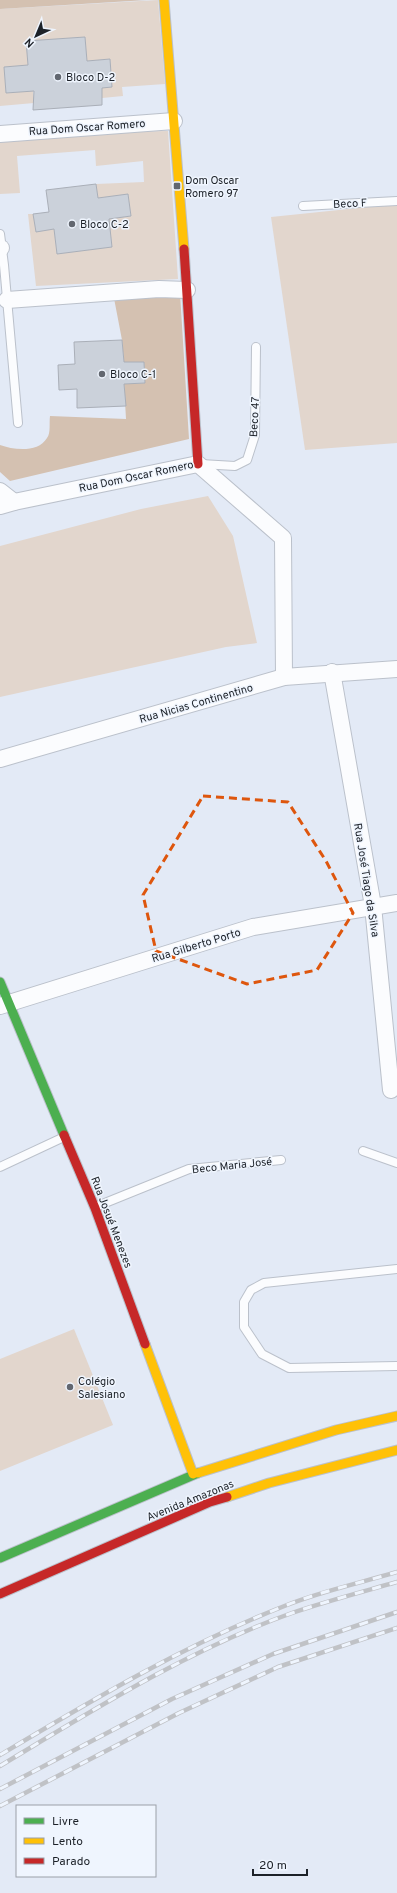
<svg xmlns="http://www.w3.org/2000/svg" width="397" height="1893" font-family="Overpass,sans-serif">
<style>
.green{fill:#e2d6cd}
.forest{fill:#d4c1b1}
.building{fill:#cbd1da;stroke:#aaafb8}
.lines{fill:none;stroke-linecap:round;stroke-linejoin:round}
.lane-casing{stroke:#bbc1cb;stroke-width:10}
.street-casing{stroke:#bbc1cb;stroke-width:18}
.fast-casing{stroke:#bbc1cb;stroke-width:11}
.slow-casing{stroke:#bbc1cb;stroke-width:11}
.jam-casing{stroke:#bbc1cb;stroke-width:11}
.lane{stroke:#fbfcfe;stroke-width:8}
.street{stroke:#fbfcfe;stroke-width:16}
.fast{stroke:#4caf50;stroke-width:9}
.slow{stroke:#ffc107;stroke-width:9}
.jam{stroke:#c62828;stroke-width:9}
.rail-casing{stroke:#c0c2c6;stroke-width:4.5}
.rail{stroke:#eff5fe;stroke-width:3;stroke-dasharray:9;stroke-linecap:butt}
.marked{fill:none;stroke:#de560d;stroke-width:3;stroke-dasharray:8 5;stroke-linejoin:round}
.poi-dot{fill:#626770;stroke:#eff5fe;stroke-width:1.5}
.labels{text-anchor:middle;stroke-width:3;stroke-linejoin:round;paint-order:stroke}
.poi-label{font-size:11px;fill:#1c2128;stroke:#eff5fe;text-anchor:start}
.street-label{font-size:11px;fill:#1c2128;stroke:#eff5fe}
</style>
<rect width="100%" height="100%" fill="#e3eaf6"/>
<g class="green">
<polygon points="158,0 165,84 122,87 123,96 102,98 101,88 112,87 110,59 87,61 85,37 26,41 28,65 4,67 6,93 33,91 34,103 0,106 0,9"/>
<polygon points="168,131 178,279 36,286 28,214 33,214 36,232 54,229 57,254 112,247 109,219 131,216 128,194 98,198 96,184 144,182 143,161 96,166 95,150 17,156 20,193 0,194 0,134"/>
<polygon points="397,204 397,443 305,450 271,217"/>
<polygon points="208,496 233,536 257,643 226,647 0,697 0,546 141,509"/>
<polygon points="74,1329 113,1425 0,1471 0,1359"/>
</g>
<g class="forest">
<polygon points="0,0 147,0 0,9"/>
<path d="M 113,293 L 180,293 L 189,439 L 10,481 L 0,472 L 0,445 C 14,450 38,453 47,438 C 51,433 49,423 50,416 L 126,419 L 124,384 L 145,383 L 144,362 L 124,362 L 122,340 Z"/>
</g>
<g class="building">
<polygon points="85,37 87,61 110,59 112,87 102,88 102,105 33,110 34,91 6,93 4,67 28,65 26,41"/>
<polygon points="96,184 98,198 128,194 131,216 109,219 112,247 57,254 54,229 36,232 33,214 49,212 46,190"/>
<polygon points="122,340 124,362 144,362 145,383 124,384 126,406 77,408 77,389 59,390 58,365 75,364 74,342"/>
</g>
<g class="lines">
<g class="lane-casing">
<g id="lane">
<polyline points="303,206 397,201"/>
<polyline points="0,234 4,265 18,423"/>
<polyline points="201,464 235,466 247,460 255,435 256,347"/>
<polyline points="363,1151 397,1163"/>
<polyline points="0,1167 64,1137"/>
<polyline points="95,1207 189,1169 281,1160"/>
<polyline points="397,1269 264,1283 251,1290 244,1302 244,1327 262,1354 289,1368 397,1366"/>
</g>
</g>
<g class="street-casing">
<g id="street">
<polyline points="0,134 174,121"/>
<polyline points="0,248 1,248"/>
<polyline points="7,300 159,289 187,290"/>
<polyline points="0,491 14,502"/>
<polyline points="0,506 14,502 198,464 283,538 284,677"/>
<polyline points="332,672 373,906 391,1090"/>
<polyline points="0,759 284,677 397,669"/>
<polyline points="0,1006 253,927 397,903"/>
</g>
</g>
<g class="fast-casing">
<g id="fast">
<polyline points="0,982 64,1135"/>
<polyline points="0,1558 198,1473"/>
</g>
</g>
<g class="slow-casing">
<g id="slow">
<polyline points="164,0 184,249"/>
<polyline points="145,1344 193,1474"/>
<polyline points="198,1473 336,1430 397,1416"/>
<polyline points="227,1497 269,1483 397,1450"/>
</g>
</g>
<g class="jam-casing">
<g id="jam">
<polyline points="184,249 198,464"/>
<polyline points="64,1135 95,1208 145,1344"/>
<polyline points="0,1594 210,1502 227,1497"/>
</g>
</g>
<use href="#lane" class="lane"/>
<use href="#street" class="street"/>
<use href="#fast" class="fast"/>
<use href="#slow" class="slow"/>
<use href="#jam" class="jam"/>
<g class="rail-casing">
<g id="rail">
<path d="M 0,1755 C 94,1699 184,1645 287,1605 C 322,1591 360,1583 397,1572"/>
<path d="M 0,1766 C 93,1710 190,1649 292,1613 C 327,1601 362,1592 397,1582"/>
<polyline points="0,1789 172,1699 273,1654 397,1612"/>
<polyline points="0,1806 179,1713 278,1667 397,1628"/>
</g>
</g>
<use href="#rail" class="rail"/>
</g>
<path class="marked" d="M 203,796 L 288,802 L 326,861 L 353,913 L 317,970 L 247,984 L 156,951 L 143,895 Z"/>
<g class="poi-dot">
<circle cx="58" cy="77" r="4"/>
<rect x="173" y="182" width="8" height="8" rx="2"/>
<circle cx="72" cy="224" r="4"/>
<circle cx="102" cy="374" r="4"/>
<circle cx="70" cy="1387" r="4"/>
</g>
<g class="labels">
<g class="poi-label">
<text x="66" y="81">Bloco D-2</text>
<text x="185" y="184">Dom Oscar<tspan x="185" dy="13">Romero 97</tspan></text>
<text x="80" y="228">Bloco C-2</text>
<text x="110" y="378">Bloco C-1</text>
<text x="78" y="1385">Colégio<tspan x="78" dy="13">Salesiano</tspan></text>
</g>
<g class="street-label">
<text transform="translate(87 127) rotate(-4)" y="4">Rua Dom Oscar Romero</text>
<text transform="translate(350 203) rotate(-3)" y="4">Beco F</text>
<text transform="translate(254 417) rotate(-87)" y="4">Beco 47</text>
<text transform="translate(136 476) rotate(-12)" y="4">Rua Dom Oscar Romero</text>
<text transform="translate(196 703) rotate(-16)" y="4">Rua Nicias Continentino</text>
<text transform="translate(367 880) rotate(81)" y="4">Rua José Tiago da Silva</text>
<text transform="translate(196 945) rotate(-17)" y="4">Rua Gilberto Porto</text>
<text transform="translate(232 1165) rotate(-6)" y="4">Beco Maria José</text>
<text transform="translate(112 1222) rotate(69)" y="4">Rua Josué Menezes</text>
<text transform="translate(190 1500) rotate(-22)" y="4">Avenida Amazonas</text>
</g>
</g>
<rect x="16" y="1805" width="140" height="72" fill="#eff5fe" stroke="#9ba0a8"/>
<rect x="24" y="1818" width="20" height="6" fill="#4caf50" stroke="#9ba0a8"/>
<text x="52" y="1825" font-size="12" fill="#1c2128">Livre</text>
<rect x="24" y="1838" width="20" height="6" fill="#ffc107" stroke="#9ba0a8"/>
<text x="52" y="1845" font-size="12" fill="#1c2128">Lento</text>
<rect x="24" y="1858" width="20" height="6" fill="#c62828" stroke="#9ba0a8"/>
<text x="52" y="1865" font-size="12" fill="#1c2128">Parado</text>
<g transform="translate(36 36) rotate(224)" stroke="#eff5fe" stroke-width="3" paint-order="stroke">
<path d="M0-3L7 15L0 10L-7 15Z" fill="#1c2128"/>
<text y="-6" font-size="11" font-weight="bold" text-anchor="middle" fill="#1c2128">N</text>
</g>
<path d="M253 1869v6h54v-6" fill="none" stroke="#1c2128" stroke-width="2"/>
<text x="259" y="1869" font-size="12" fill="#1c2128" stroke="#eff5fe" stroke-width="3" paint-order="stroke">20 m</text>
</svg>
